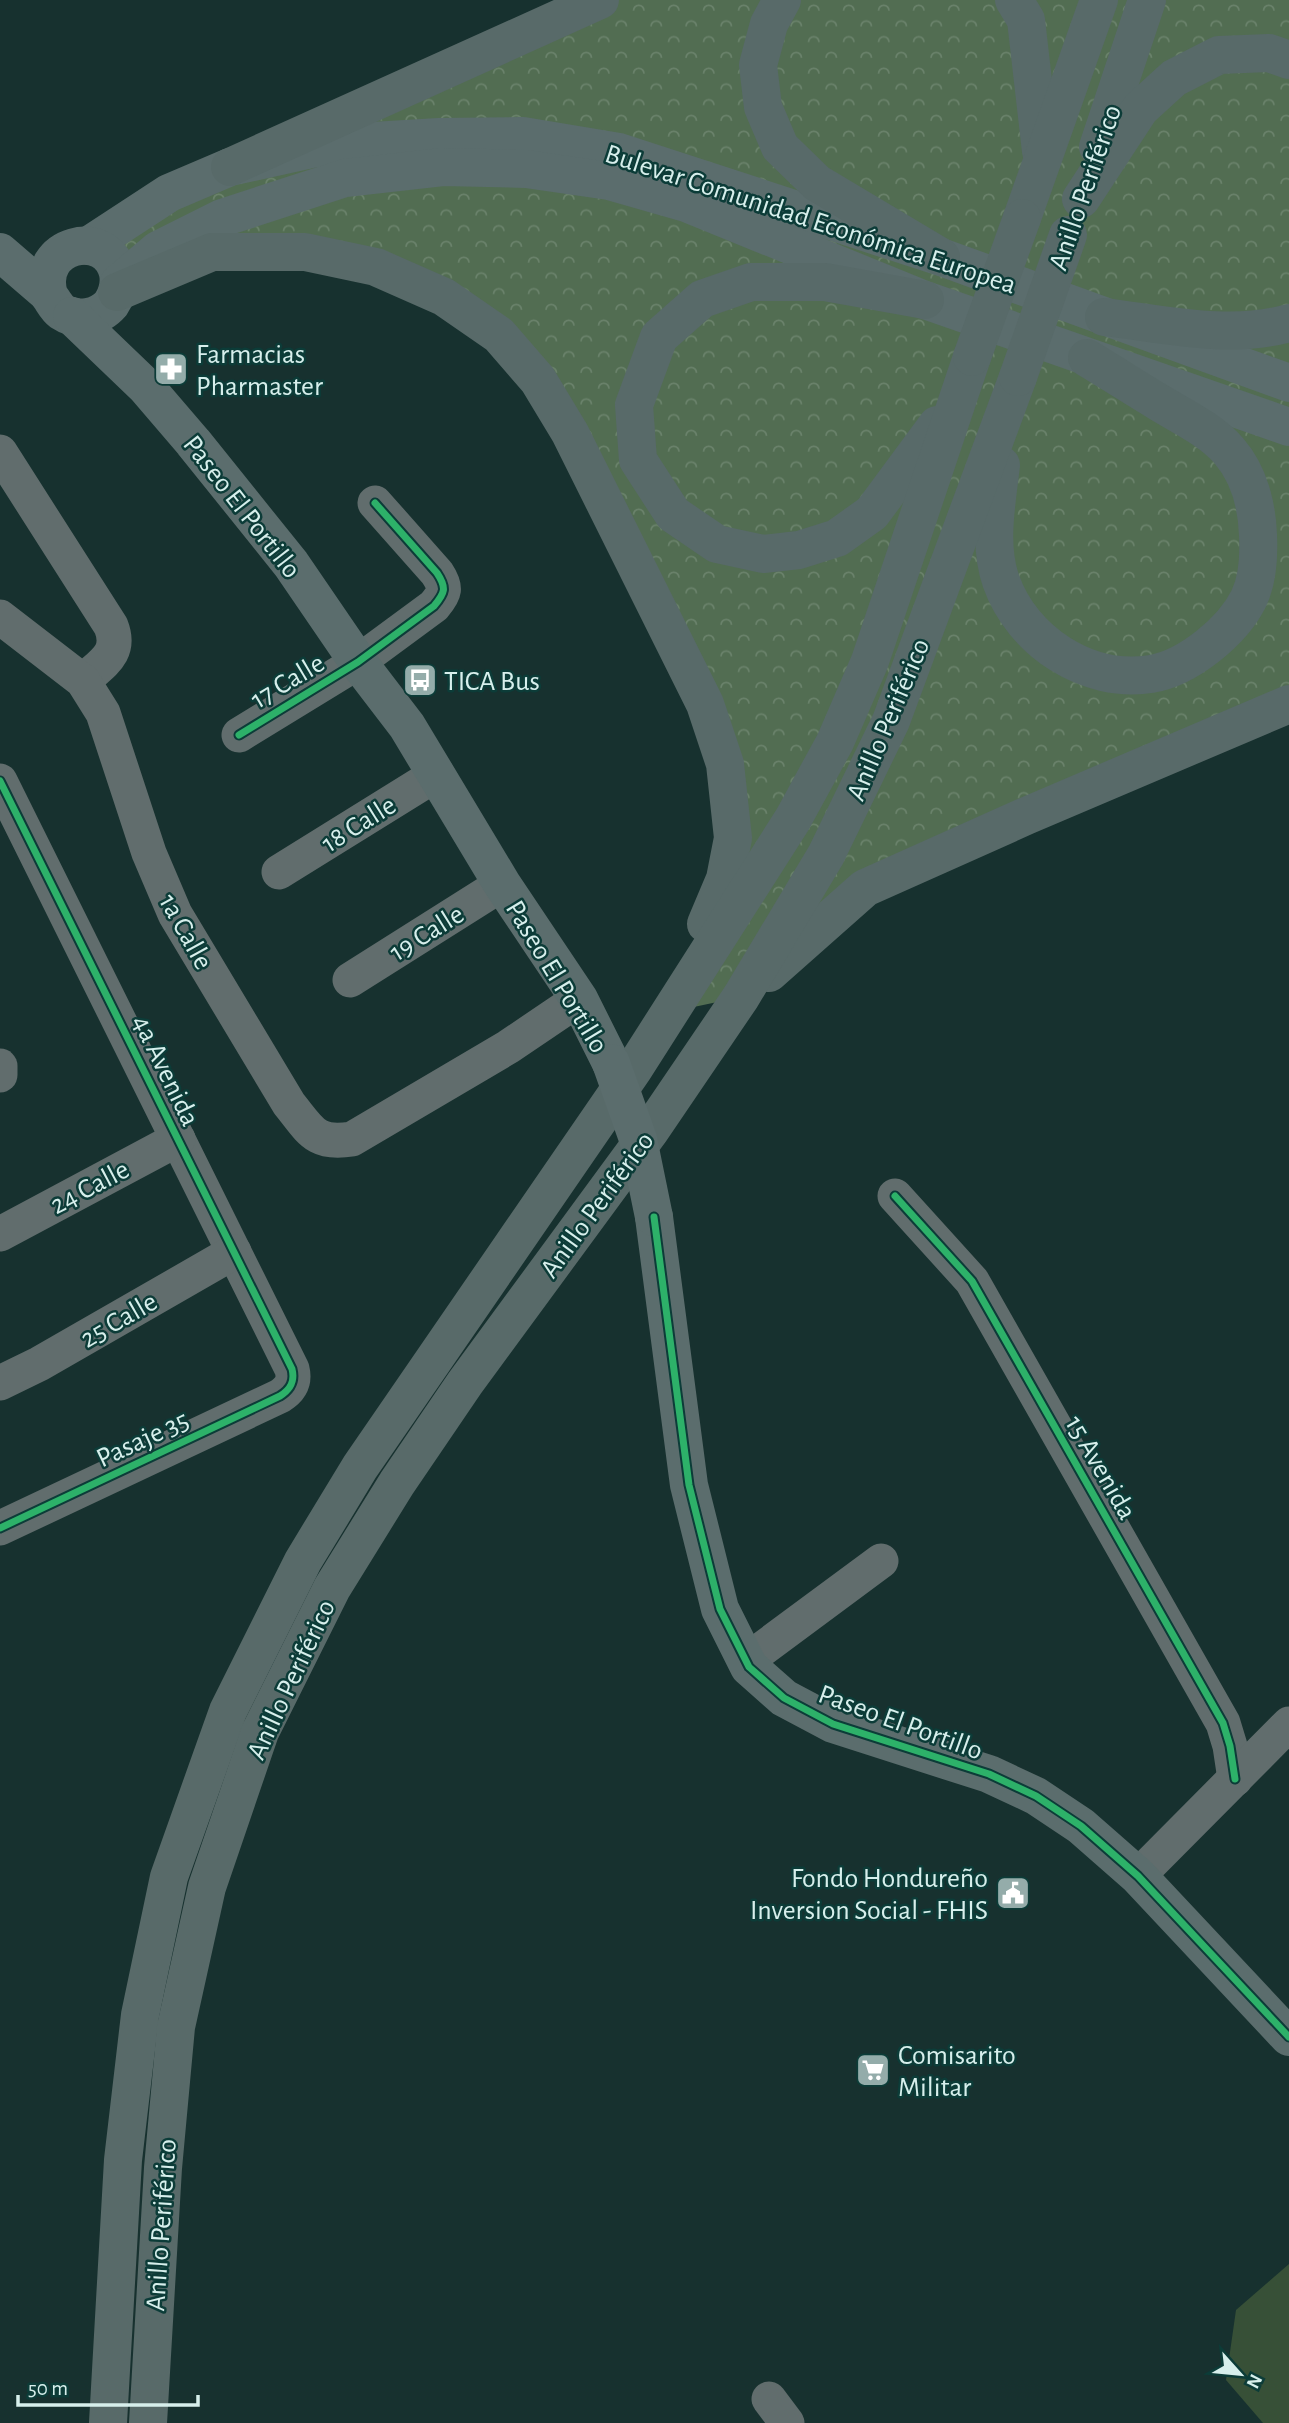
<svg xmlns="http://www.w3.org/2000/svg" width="1289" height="2423" font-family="'Alegreya Sans',sans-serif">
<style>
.forest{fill:url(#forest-crowns)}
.park{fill:#375037}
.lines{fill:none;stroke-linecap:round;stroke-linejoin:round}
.minor{stroke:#616d6d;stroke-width:35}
.major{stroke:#5b6d6d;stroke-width:38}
.highway{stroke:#586a69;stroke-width:38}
.major-bridge{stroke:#5b6d6d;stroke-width:38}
.highway-bridge{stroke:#586a69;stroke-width:38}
.cycleway-casing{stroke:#0c3c38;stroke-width:11}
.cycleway{stroke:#2db169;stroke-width:7}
.labels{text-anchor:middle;stroke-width:5;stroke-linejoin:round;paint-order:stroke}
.street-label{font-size:28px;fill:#d7efec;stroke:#0c3c38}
.poi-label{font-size:28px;fill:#d7efec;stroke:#0c3c38;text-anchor:start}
</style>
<defs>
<pattern id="forest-crowns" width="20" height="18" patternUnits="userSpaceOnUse" patternTransform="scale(1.75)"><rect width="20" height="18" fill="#526d52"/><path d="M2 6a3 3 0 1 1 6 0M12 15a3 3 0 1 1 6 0" fill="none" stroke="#6a826b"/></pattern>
</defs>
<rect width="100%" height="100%" fill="#17312f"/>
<polygon class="forest" points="600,0 1289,0 1289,704 865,888 741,997 670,1012 725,879 725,764 538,380 376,267 105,253 169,193"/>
<polygon class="park" points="1289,2264 1289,2423 1263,2423 1226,2380 1236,2310"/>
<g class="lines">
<g class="minor">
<path d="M 0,452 L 111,626 C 122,654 102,663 83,681"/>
<path d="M 0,617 L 83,681 L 103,713 L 149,853 L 175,914 L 289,1104 C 311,1131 315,1145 352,1139 L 508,1047 L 579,999"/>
<path d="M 239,735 L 358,662 L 434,606 C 445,593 447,588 437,573 L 375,503"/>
<path d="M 0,781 L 292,1369 C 295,1381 291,1389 280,1396 L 0,1528"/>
<polyline points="279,872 437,774"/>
<polyline points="350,980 502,884"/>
<polyline points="0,1066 0,1075"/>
<polyline points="895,1196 972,1281 1223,1723 1230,1746 1235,1779"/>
<polyline points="0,1234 178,1139"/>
<polyline points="0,1383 39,1364 234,1252"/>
<polyline points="746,1661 881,1561"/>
<polyline points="1138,1876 1289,1724"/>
<polyline points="769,2399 787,2423"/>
</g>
<g class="major">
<polyline points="88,246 169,193 230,167 339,143 439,137 523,136 619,152 941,257 1289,383"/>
<path d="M 0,252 C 15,265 30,278 45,291 C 52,297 54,306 62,312 C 77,322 99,318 111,304 C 117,295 120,284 118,273 C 107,226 34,244 49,295"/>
<polyline points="119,283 158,250 222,218 345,178 443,167 526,169 609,181 686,203 925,300 1289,427"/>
<polyline points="72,316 145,386 193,442 291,564 358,662 407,726 502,884 579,999 611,1063"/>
<polyline points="654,1217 689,1485 720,1609 749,1667 784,1698 833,1724 989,1774 1036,1796 1081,1826 1138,1876 1289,2037"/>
</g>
<g class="highway">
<polyline points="782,0 769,24 758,65 763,107 780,147 817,183 941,257"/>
<polyline points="1014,0 1026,20 1041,151"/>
<polyline points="1098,147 1147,0"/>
<polyline points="230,167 600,0"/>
<polyline points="1081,199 1140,109 1174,78 1219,55 1269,53 1289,60"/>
<polyline points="1022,218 1099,0"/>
<polyline points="117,292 212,252 305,252 376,267 444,297 499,335 538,380 570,433 705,704 725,764 733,838 725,879 706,924"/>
<polyline points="925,300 825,282 751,282 702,299 659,337 634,405 638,460 673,514 717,544 763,554 799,550 837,538 872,513 937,425"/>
<path d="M 1104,317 C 1164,324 1229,340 1289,323"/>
<path d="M 1001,465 C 997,502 988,544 1001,581 C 1022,641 1087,684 1151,674 C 1188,668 1233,631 1249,598 C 1258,579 1259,555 1258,535 C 1257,506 1249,474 1229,451 C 1211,430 1183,417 1160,403 C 1135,388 1112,373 1087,358"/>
<polyline points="769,973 865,888 1026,816 1289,704"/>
<polyline points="108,2423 123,2160 140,2015 169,1877 228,1711 303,1561 360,1467 633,1070 793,819 835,742 870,661 972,357"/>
<polyline points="148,2423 163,2168 176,2027 207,1887 260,1732 332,1588 397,1483 465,1383 650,1131 741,997 826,855 891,721 1018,377"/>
</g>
<polyline class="major-bridge" points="611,1063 638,1139 654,1217"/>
<g class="highway-bridge">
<polyline points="972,357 1022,218"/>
<polyline points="1018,377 1068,235"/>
</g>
<g class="cycleway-casing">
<g id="cycleway">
<path d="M 239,735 L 358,662 L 434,606 C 445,593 447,588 437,573 L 375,503"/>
<path d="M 0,781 L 292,1369 C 295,1381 291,1389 280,1396 L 0,1528"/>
<polyline points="895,1196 972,1281 1223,1723 1230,1746 1235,1779"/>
<polyline points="654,1217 689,1485 720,1609 749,1667 784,1698 833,1724 989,1774 1036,1796 1081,1826 1138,1876 1289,2037"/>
</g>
</g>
<use href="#cycleway" class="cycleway"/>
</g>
<defs>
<g id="pharmacy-square" transform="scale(1.75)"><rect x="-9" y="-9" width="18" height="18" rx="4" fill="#94acaa" stroke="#0c3c38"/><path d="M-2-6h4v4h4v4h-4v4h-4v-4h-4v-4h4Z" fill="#fff"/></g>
<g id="bus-square" transform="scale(1.75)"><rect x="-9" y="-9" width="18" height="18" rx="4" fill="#94acaa" stroke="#0c3c38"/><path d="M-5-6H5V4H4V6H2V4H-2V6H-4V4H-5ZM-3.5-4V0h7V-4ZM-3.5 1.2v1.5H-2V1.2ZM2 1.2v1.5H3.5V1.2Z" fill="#fff"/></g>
<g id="civic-square" transform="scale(1.75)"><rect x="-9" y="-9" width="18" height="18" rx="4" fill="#94acaa" stroke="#0c3c38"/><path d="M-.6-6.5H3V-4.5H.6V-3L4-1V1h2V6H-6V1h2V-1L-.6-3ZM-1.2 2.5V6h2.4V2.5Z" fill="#fff"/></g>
<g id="supermarket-square" transform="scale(1.75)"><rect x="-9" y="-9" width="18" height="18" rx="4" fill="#94acaa" stroke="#0c3c38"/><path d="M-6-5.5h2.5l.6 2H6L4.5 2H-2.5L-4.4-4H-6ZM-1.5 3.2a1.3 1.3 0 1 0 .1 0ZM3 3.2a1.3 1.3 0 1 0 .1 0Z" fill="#fff"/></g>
</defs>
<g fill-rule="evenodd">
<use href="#pharmacy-square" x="171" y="369"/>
<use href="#bus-square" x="420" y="680"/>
<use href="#civic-square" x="1013" y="1893"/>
<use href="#supermarket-square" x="873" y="2070"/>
</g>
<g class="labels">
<g class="street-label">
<text transform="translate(1084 187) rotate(-71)" y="10">Anillo Periférico</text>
<text transform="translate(811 218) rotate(18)" y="10">Bulevar Comunidad Económica Europea</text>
<text transform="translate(243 506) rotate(52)" y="10">Paseo El Portillo</text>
<text transform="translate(287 680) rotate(-31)" y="10">17 Calle</text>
<text transform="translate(887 719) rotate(-67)" y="10">Anillo Periférico</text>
<text transform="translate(358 823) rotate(-32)" y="10">18 Calle</text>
<text transform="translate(187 931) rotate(61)" y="10">1a Calle</text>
<text transform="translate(426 932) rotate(-32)" y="10">19 Calle</text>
<text transform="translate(558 976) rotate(59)" y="10">Paseo El Portillo</text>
<text transform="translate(167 1070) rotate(64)" y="10">4a Avenida</text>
<text transform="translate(89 1186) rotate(-28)" y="10">24 Calle</text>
<text transform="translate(596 1204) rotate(-54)" y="10">Anillo Periférico</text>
<text transform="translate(118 1319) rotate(-30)" y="10">25 Calle</text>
<text transform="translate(142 1438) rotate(-25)" y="10">Pasaje 35</text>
<text transform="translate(1102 1467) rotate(60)" y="10">15 Avenida</text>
<text transform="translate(290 1679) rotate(-65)" y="10">Anillo Periférico</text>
<text transform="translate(901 1721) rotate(20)" y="10">Paseo El Portillo</text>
<text transform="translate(160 2225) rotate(-86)" y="10">Anillo Periférico</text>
</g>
<g class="poi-label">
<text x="196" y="363">Farmacias<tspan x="196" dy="32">Pharmaster</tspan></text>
<text x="444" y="690">TICA Bus</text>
<text x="988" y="1887" text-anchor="end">Fondo Hondureño<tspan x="988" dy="32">Inversion Social - FHIS</tspan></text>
<text x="898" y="2064">Comisarito<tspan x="898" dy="32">Militar</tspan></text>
</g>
</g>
<g transform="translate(1240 2374) rotate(117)" stroke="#0c3c38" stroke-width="5" paint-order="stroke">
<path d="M0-5L12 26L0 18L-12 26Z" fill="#d7efec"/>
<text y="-10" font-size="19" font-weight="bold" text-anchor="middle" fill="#d7efec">N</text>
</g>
<path d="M18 2395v10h180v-10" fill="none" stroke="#d7efec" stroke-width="3.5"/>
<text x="28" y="2395" font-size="21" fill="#d7efec" stroke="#0c3c38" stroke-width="5" paint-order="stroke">50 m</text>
</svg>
